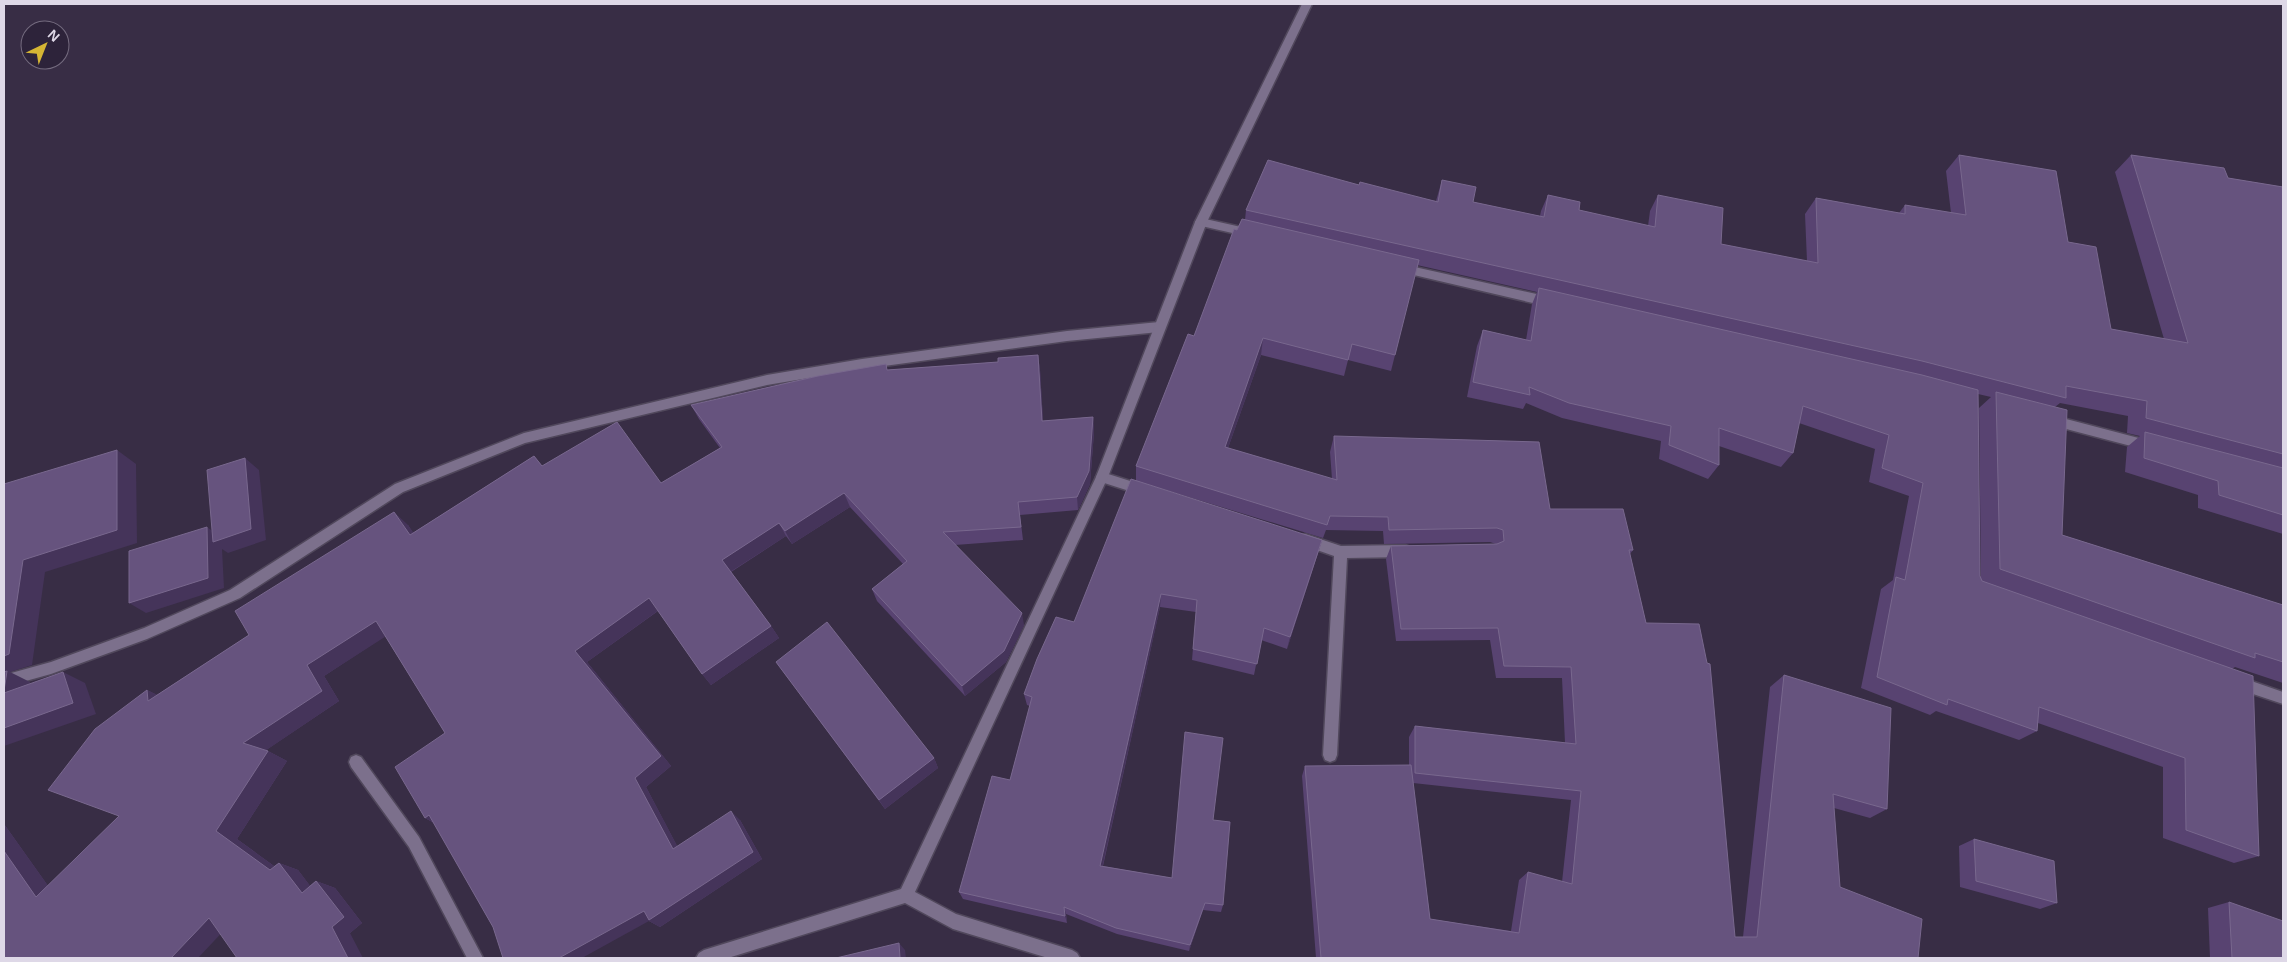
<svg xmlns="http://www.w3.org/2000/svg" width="2287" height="962" font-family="Helvetica,sans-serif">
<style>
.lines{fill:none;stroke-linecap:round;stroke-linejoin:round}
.lane-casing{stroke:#51485c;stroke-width:3}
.street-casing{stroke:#51485c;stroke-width:3}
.lane{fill:#7c708c;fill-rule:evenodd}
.street{fill:#7c708c;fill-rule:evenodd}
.wall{fill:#584371;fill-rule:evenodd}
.shaded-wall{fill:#45345a}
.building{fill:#66537e;stroke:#79688e}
</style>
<rect width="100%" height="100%" fill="#382d45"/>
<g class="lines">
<g class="lane-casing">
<g id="lane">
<polygon points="1201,218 1250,229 1256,233 1250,237 1197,225 1195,222 1197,219"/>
<polygon points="1401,264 1550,297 1556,302 1550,307 1401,272 1395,268"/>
<polygon points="1159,322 1165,327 1159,332 1067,341 862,369 767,385 525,443 403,492 240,598 147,639 51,674 4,687 4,675 51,662 144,628 230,590 395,484 524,433 767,375 862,359 1067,331"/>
<polygon points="2051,415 2150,441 2154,442 2156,446 2154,450 2150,451 2051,425 2047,424 2045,420 2047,416"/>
<polygon points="1102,472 1149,487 1151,491 1149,495 1145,496 1098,481 1096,477 1098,473"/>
<polygon points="1305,534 1341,546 1405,545 1410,547 1411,551 1410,555 1405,557 1347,558 1337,755 1335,760 1330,762 1325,760 1323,755 1334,556 1300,544 1299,540 1300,536"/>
<polygon points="2237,676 2283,692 2283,704 2232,687 2230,682 2232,677"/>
<polygon points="356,755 361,757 419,837 483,958 467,958 409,847 351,767 349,762 351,757"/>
</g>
</g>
<g class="street-casing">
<polygon id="street" points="1302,4 1312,4 1207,222 1108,477 915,892 956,914 1072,950 1077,953 1080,958 1048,958 953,929 905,903 728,958 696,958 699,953 704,950 901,889 1096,477 1195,222"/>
</g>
<use href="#lane" class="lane"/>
<use href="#street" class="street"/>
</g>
<g class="wall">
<path d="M 1959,155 L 2068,242 L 2111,329 L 2164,339 L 2115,172 L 2131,155 L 2228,178 L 2283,187 L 2283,534 L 2198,508 L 2198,495 L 2125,472 L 2127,447 L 2140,436 L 2127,433 L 2128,416 L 2060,403 L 2055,407 L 2062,535 L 2283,605 L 2283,683 L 2235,667 L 2232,669 L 2259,856 L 2234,863 L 2163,838 L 2163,767 L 2038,723 L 2037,731 L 2019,740 L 1936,711 L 1930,715 L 1861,688 L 1881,589 L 1893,580 L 1909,496 L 1869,482 L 1875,449 L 1799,423 L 1793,453 L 1781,467 L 1719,446 L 1719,465 L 1708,479 L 1659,459 L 1661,441 L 1562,418 L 1526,403 L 1523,409 L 1467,397 L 1477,346 L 1483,330 L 1526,340 L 1532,304 L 1537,292 L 1417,265 L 1395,355 L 1391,371 L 1348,360 L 1344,376 L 1261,355 L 1228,448 L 1332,479 L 1330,452 L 1334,436 L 1550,509 L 1633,550 L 1630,554 L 1646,623 L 1735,937 L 1743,937 L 1770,687 L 1784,675 L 1887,809 L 1870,818 L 1834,808 L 1840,887 L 1918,958 L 1316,958 L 1302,776 L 1305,766 L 1409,765 L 1409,737 L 1415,726 L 1565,743 L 1562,678 L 1496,678 L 1490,640 L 1396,641 L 1386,559 L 1391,546 L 1496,544 L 1490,542 L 1384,544 L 1383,531 L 1326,530 L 1323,538 L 1136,481 L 1136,466 L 1194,336 L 1237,230 L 1245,220 L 1246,210 L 1359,185 L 1436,201 L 1442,180 L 1473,202 L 1540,216 L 1541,211 L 1548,195 L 1579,210 L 1648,226 L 1650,211 L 1658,195 L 1721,244 L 1807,261 L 1805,214 L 1816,198 L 1899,213 L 1905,205 L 1951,213 L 1946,171 ZM 1978,394 L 1991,397 L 1979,408 L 1981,578 L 1980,576 ZM 1413,783 L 1571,800 L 1562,882 L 1528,872 L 1519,880 L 1511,931 L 1430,919 Z"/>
<polygon points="1038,355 1040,370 1043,421 1093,417 1094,432 1090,484 1078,510 1020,515 1023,540 955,545 1024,625 1006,662 965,696 877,601 872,589 903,564 850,507 792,544 786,536 731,572 771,626 779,638 711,685 702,674 658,611 587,662 671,766 646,787 677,846 740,820 762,859 660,927 649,921 493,927 434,823 425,818 445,733 385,636 324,676 339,701 266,750 287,761 237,839 274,866 279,863 298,870 310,886 316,881 335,888 362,923 350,933 220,935 4,958 4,824 48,886 119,817 147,690 157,695 249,635 408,525 413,533 534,456 542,466 661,483 720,448 699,419 691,405 888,370 998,362"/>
<polygon points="1322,540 1318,553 1287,649 1261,640 1254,675 1192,660 1196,612 1160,607 1103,866 1172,878 1213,820 1223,905 1221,912 1203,910 1189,951 1117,934 1066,914 1067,923 963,899 959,892 1010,780 1030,706 1027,705 1024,694 1074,622"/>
<polygon points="776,662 934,758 938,768 885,809"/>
<polygon points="1974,839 2057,903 2040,909 1960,887 1959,846"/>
<polygon points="2229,902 2283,958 2210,958 2208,908"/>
</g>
<g class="shaded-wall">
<polygon points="1263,338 1261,355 1223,462 1225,447"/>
<polygon points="1038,355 1040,370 1044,436 1042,421"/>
<polygon points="1093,417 1094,432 1090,484 1078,510 1077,497"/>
<polygon points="117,450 136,464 137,543 45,572 32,665 10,672 30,682 27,703 4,693 4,656 23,560"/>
<polygon points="245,458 259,470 266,540 228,553 222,549 224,588 146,613 129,603 207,527 222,538"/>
<polygon points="844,493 850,507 792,544 785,531"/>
<polygon points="394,512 408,525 424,548 410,535"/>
<polygon points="779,523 786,536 730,572 722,560"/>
<polygon points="1322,540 1318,553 1287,649 1290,637"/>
<polygon points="1161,594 1160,607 1101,873 1100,866"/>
<polygon points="649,598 659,610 587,662 671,766 646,787 683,857 673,849 635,778 575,651"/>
<polygon points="1022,613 1024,625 1006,662 965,696 962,686"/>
<polygon points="376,621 391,633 324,676 339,701 262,753 243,743 307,665"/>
<polygon points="771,626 779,638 711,685 702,674"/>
<polygon points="63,672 85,683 96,714 4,746 4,728"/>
<polygon points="147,690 168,700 148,701"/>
<polygon points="268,751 287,761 237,839 289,877 270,870 216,831"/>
<polygon points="934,758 938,768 885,809 879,800"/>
<polygon points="731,811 740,820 762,859 660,927 649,921 582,958 559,958 644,911"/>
<polygon points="429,815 440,826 425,818"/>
<polygon points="4,824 61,904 36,897 4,851"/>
<polygon points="279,863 298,870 321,900 302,893"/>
<polygon points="316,881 335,888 362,923 350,933 363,958 348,958 332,927"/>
<polygon points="1205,903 1203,910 1189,951 1190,945"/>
<polygon points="1064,907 1066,914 1067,923 1065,916"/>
<polygon points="209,918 230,924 198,958 171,958"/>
<polygon points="899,943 905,950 906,958 900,958"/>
</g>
<g class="building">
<polygon points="1959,155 2056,171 2068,242 2096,247 2111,329 2188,343 2131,155 2224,168 2228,178 2283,187 2283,454 2146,418 2147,401 2066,386 2066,398 1922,361 1246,210 1268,160 1359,185 1360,182 1438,202 1442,180 1476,187 1473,202 1544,217 1548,195 1580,202 1579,210 1655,227 1658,195 1723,208 1721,244 1818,263 1816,198 1905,214 1905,205 1966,215"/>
<polygon points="1242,219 1419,260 1395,355 1352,344 1348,360 1263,338 1225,447 1337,480 1334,436 1539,442 1550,509 1623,509 1633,550 1629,550 1646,623 1699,624 1707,663 1710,664 1735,937 1757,937 1784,675 1891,708 1887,809 1833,794 1840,887 1922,919 1918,958 1321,958 1305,766 1411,765 1430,919 1519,933 1528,872 1572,884 1581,791 1415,773 1415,726 1576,744 1571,667 1504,666 1498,628 1401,629 1391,546 1497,544 1504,541 1503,530 1497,528 1389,530 1388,517 1330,516 1327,525 1136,466 1188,334 1194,336 1234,229 1237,230"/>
<polygon points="1539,288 1922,375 1978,390 1980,576 1982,581 2253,676 2259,856 2186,830 2185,758 2039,707 2037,731 1948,699 1947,705 1877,677 1896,577 1905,580 1923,483 1882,468 1889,435 1803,406 1793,453 1719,428 1719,465 1669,445 1671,426 1569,403 1529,387 1530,395 1473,382 1483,330 1531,341"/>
<polygon points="1038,355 1042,421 1093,417 1089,471 1077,497 1018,502 1021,527 943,532 1022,613 1004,651 962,686 872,589 907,561 844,493 785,531 779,523 722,560 771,626 702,674 649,598 575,651 661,756 635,778 673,849 731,811 753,852 649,920 644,911 559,958 503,958 493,927 429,815 425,818 395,767 445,733 376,621 307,665 322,691 243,743 268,751 216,831 270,870 279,863 302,893 316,881 344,917 332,927 348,958 237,958 209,918 171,958 4,958 4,851 36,897 119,816 48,790 95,729 147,690 148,701 249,635 235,611 394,512 410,535 534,456 542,466 617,422 661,483 722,447 691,405 818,376 886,364 887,370 998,362 998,358"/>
<polygon points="1996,392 2067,410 2062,535 2283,605 2283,662 2255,653 2255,658 2000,569"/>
<polygon points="2145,432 2283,468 2283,515 2219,495 2218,481 2144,458"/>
<polygon points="117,450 117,530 23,560 9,654 4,656 4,484"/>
<polygon points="245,458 251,529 213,542 207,470"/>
<polygon points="1131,479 1322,540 1290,637 1264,628 1257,664 1193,649 1197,600 1161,594 1100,866 1172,878 1185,732 1223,738 1213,820 1230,822 1223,905 1205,903 1190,945 1116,928 1064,907 1065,916 959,892 992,776 1010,780 1032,697 1024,694 1037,659 1056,617 1074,622"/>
<polygon points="207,527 208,578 129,603 129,551"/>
<polygon points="827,622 934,758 879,800 776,662"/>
<polygon points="7,671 4,691 4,672"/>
<polygon points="63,672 73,703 4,728 4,693"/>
<polygon points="1974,839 2054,861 2057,903 1976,881"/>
<polygon points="2229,902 2283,921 2283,958 2232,958"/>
<polygon points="899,943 900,958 836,958"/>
</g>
<rect width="2287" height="962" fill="none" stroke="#ded8e7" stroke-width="10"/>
<g transform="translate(45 45) rotate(43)"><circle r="24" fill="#2d233a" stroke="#746b7f"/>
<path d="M0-4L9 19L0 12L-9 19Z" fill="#d5b534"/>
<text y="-8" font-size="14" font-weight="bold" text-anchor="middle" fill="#ded8e7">N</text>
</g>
</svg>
